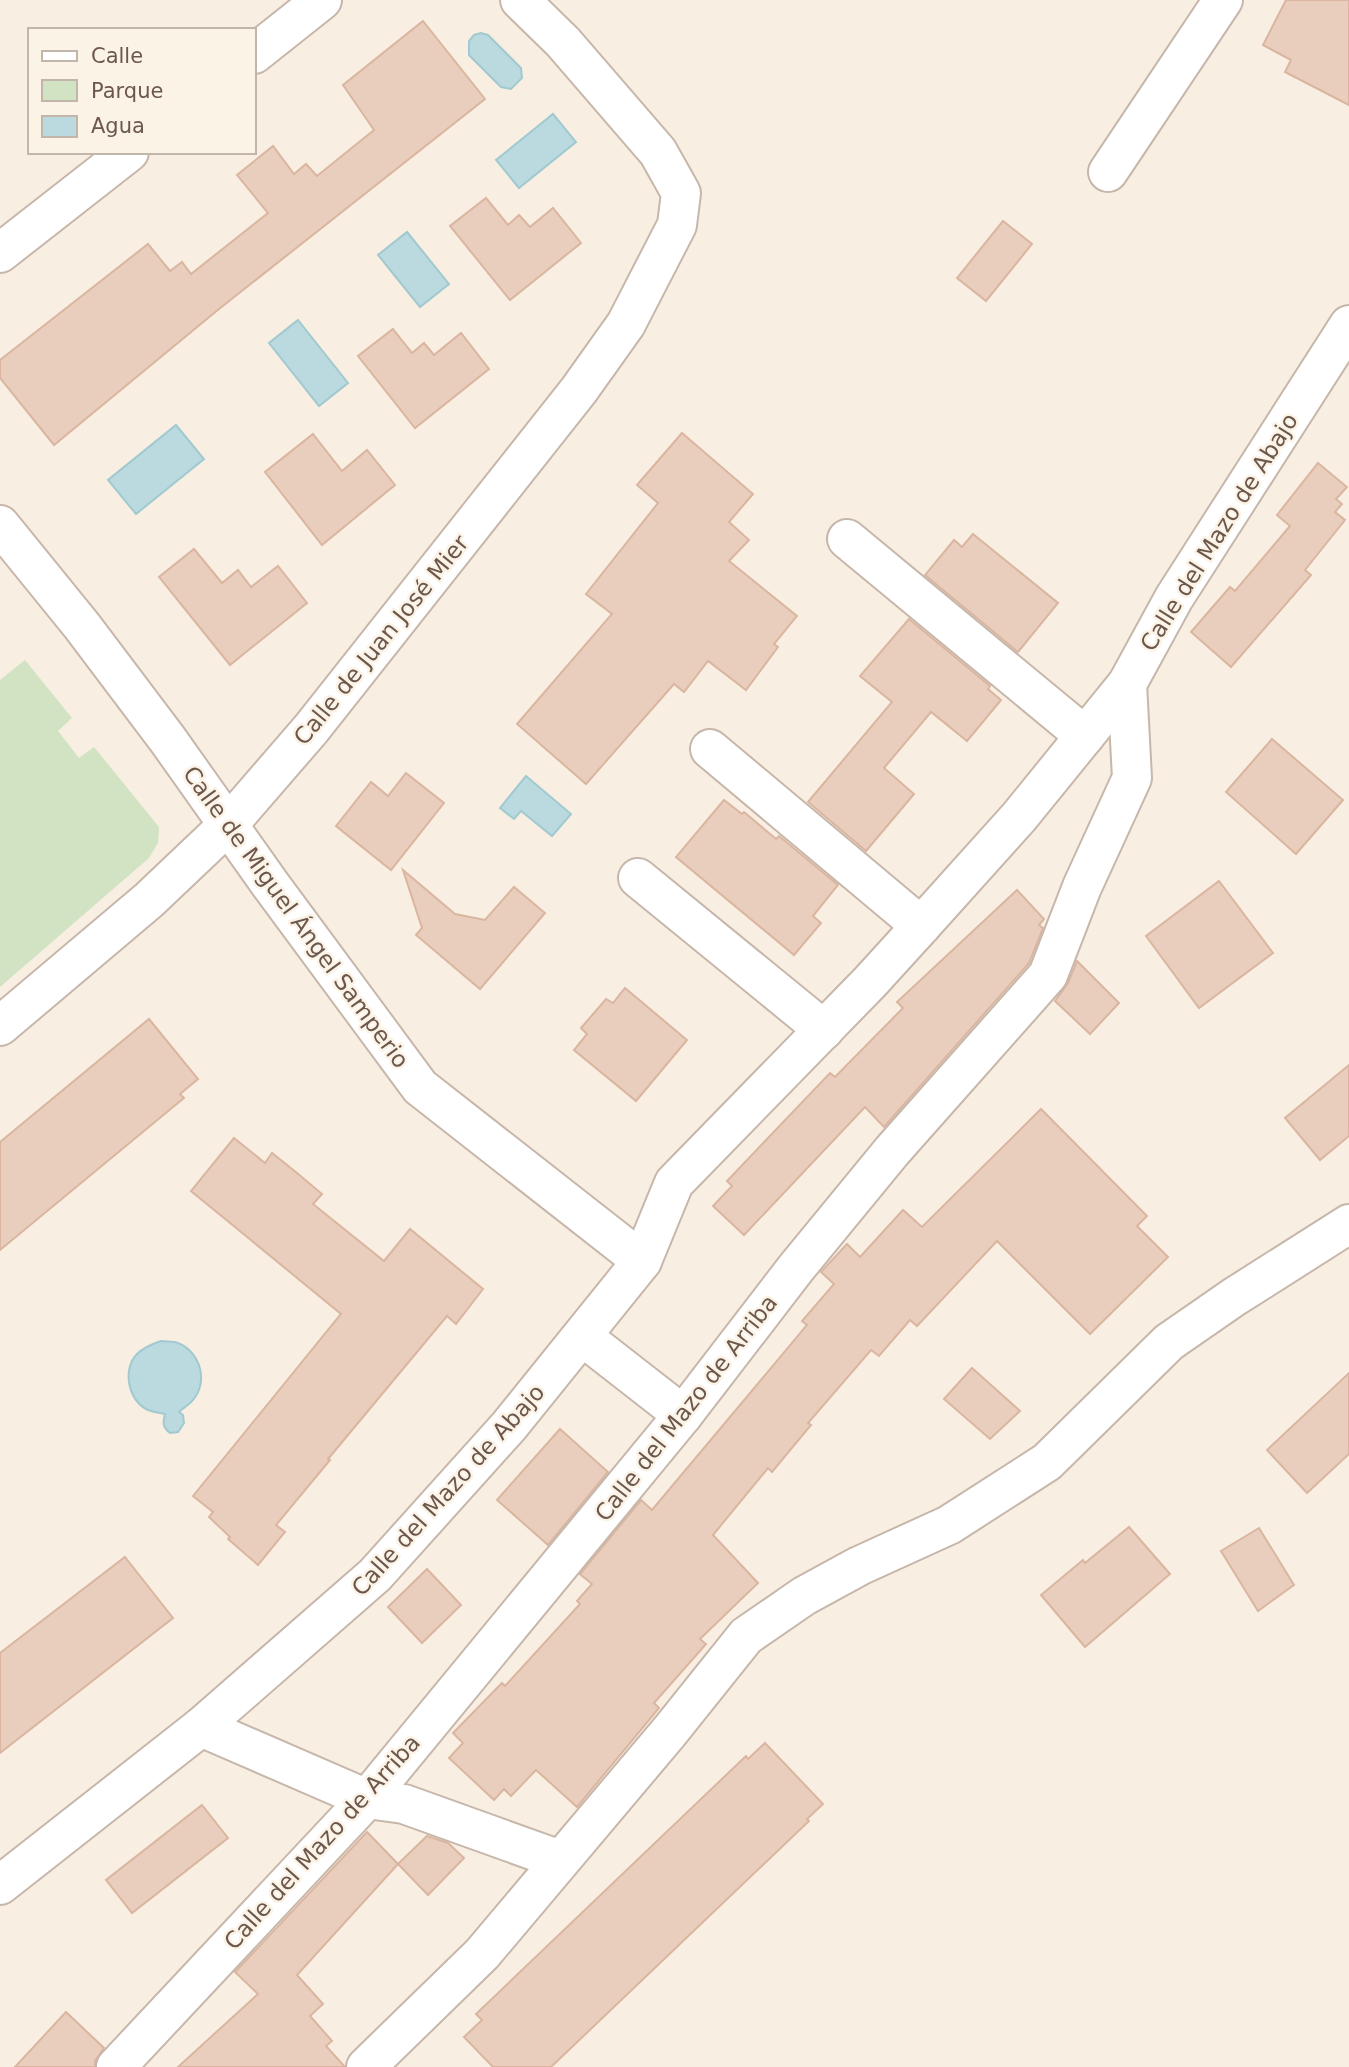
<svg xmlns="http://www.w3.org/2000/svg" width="1349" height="2067" font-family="'DejaVu Sans',sans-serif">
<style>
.green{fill:#d1e3c3}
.water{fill:#badadf;stroke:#a1c9cf;stroke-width:2}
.building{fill:#eacebd;stroke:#dab5a0;stroke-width:2}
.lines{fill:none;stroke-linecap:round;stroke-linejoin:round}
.minor-casing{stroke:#c7b7ab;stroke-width:42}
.minor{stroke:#fff;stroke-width:38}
.labels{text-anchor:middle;stroke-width:5;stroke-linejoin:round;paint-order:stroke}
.street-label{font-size:23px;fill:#6c574c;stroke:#fcf3e7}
</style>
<rect width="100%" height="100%" fill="#f8efe2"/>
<polygon class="green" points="25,660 72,718 58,731 79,758 94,747 159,827 158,843 149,858 0,987 0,680"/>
<g class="water">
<polygon points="481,33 488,35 521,68 522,78 511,89 501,87 469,55 469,41 474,35"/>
<polygon points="553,114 576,142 519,188 496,160"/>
<polygon points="407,232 449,284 420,307 378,255"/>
<polygon points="298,320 348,383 319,406 269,343"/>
<polygon points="176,425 204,459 136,514 108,480"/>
<polygon points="526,776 571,814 552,836 521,811 514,819 500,808"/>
<path d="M 161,1341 C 166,1342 174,1341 178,1343 C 201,1352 209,1383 192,1401 C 189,1405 183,1408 179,1412 L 183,1415 L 184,1423 L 178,1432 L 170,1433 C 162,1427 163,1422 165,1414 C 160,1413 153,1412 148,1410 C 128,1401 122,1369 137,1354 C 144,1347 152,1344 161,1341 Z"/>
</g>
<g class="building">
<polygon points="1286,0 1349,0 1349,105 1285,72 1291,60 1263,45"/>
<polygon points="423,21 485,99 219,309 54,445 0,378 0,360 148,244 170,271 182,262 191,274 268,213 237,175 273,146 294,174 306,164 317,176 374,130 343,85"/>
<polygon points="486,198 508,225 519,215 530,227 553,208 581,243 510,300 450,226"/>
<polygon points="1003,221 1032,244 986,301 957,278"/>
<polygon points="393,329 412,353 424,343 434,355 461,333 489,369 415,428 358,356"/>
<polygon points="682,433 753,494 729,522 749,540 729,561 797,616 774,644 778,647 746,690 708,661 684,692 674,684 586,784 517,724 612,614 586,594 658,503 637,485"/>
<polygon points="313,434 342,471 367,450 395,485 322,545 265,472"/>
<polygon points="1318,463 1347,487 1336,499 1342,504 1335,512 1345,520 1305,570 1311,575 1231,667 1191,632 1230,587 1235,591 1290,526 1277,515"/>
<polygon points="973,534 1058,603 1018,652 925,575 954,540 962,547"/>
<polygon points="194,549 222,583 238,570 251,587 278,566 307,603 230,665 159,577"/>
<polygon points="909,619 990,686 988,689 1001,700 967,741 931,712 884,768 914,794 866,851 808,802 892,702 860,676"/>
<polygon points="1272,739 1343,800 1296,854 1226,792"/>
<polygon points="406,773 444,803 391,870 336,826 371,782 388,796"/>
<polygon points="724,800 742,814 744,812 776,839 779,836 838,885 813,916 821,923 794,955 676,857"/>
<polygon points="403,870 455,914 485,920 514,887 545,913 480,989 416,935 422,928"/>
<polygon points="1219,881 1273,953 1199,1008 1146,936"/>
<polygon points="1017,890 1044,919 1039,925 1043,928 1029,963 884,1127 865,1107 744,1235 713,1206 732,1186 727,1181 830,1073 835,1077 903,1008 897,1002"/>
<polygon points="1077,961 1119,1003 1090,1034 1055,1001 1068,983"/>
<polygon points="625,988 687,1040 636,1101 574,1050 587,1034 581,1028 606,999 613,1003"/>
<polygon points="149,1019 198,1079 180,1094 184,1098 0,1250 0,1142"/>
<polygon points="1349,1065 1349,1136 1320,1160 1285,1118"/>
<polygon points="1041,1109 1147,1216 1137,1226 1168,1257 1090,1334 997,1241 917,1326 910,1320 879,1356 871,1350 808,1423 811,1425 772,1472 768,1468 713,1535 758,1583 700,1639 706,1644 654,1703 659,1708 577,1807 536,1770 511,1796 504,1789 494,1800 449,1758 463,1743 453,1733 502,1683 505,1686 580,1604 577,1601 592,1584 580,1574 641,1500 652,1510 807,1325 802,1321 834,1284 821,1272 847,1244 860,1257 903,1210 922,1227"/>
<polygon points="234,1138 265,1163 272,1153 297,1173 322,1194 313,1204 384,1261 410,1229 483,1289 456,1324 447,1316 328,1459 330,1460 276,1525 285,1532 258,1565 228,1539 230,1537 209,1517 213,1512 193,1496 341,1314 191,1191"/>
<polygon points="972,1368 1020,1411 990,1439 944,1399"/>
<polygon points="1349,1373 1349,1454 1307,1493 1267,1450"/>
<polygon points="560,1429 608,1472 548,1545 497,1500"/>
<polygon points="1129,1527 1170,1574 1085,1647 1041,1595 1083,1560 1085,1563"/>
<polygon points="1259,1528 1294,1585 1258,1611 1221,1551"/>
<polygon points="125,1557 173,1618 0,1753 0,1653"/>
<polygon points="427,1569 461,1605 422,1643 388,1607"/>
<polygon points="765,1743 823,1804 807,1819 809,1821 551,2067 493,2067 464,2037 482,2020 476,2014 746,1756 748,1759"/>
<polygon points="202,1805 228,1838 132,1913 106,1880"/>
<polygon points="367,1832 398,1864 427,1836 448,1843 464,1858 428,1895 398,1864 297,1975 323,2004 310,2016 332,2041 326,2046 345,2067 178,2067 258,1994 235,1972"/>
<polygon points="66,2012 104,2048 95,2061 95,2067 15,2067"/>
</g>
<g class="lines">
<g class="minor-casing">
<g id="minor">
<polyline points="254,54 322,0"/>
<polyline points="1108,172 1223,0"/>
<polyline points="0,253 129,152"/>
<polyline points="0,525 82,626 168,740 270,884 420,1087 642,1261"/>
<polyline points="847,539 1085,736"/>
<polyline points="710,749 921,926"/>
<polyline points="638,878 824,1030"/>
<polyline points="0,1026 149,900 228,825 311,729 579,390 626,324 677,225 681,193 658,152 563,42 520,0"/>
<polyline points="583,1337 683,1415"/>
<polyline points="201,1727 367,1799 404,1804 560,1860"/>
<polyline points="0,1885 201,1727 375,1575 509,1426 642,1261 674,1183 870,982 921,926 1019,817 1127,684 1174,598 1349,325"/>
<polyline points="116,2067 367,1799 683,1415 796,1268 892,1151 1048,975 1082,887 1132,778 1127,684"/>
<polyline points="366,2067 482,1954 670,1731 746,1636 804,1596 859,1566 949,1525 1047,1462 1169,1342 1234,1297 1349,1224"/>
</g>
</g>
<use href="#minor" class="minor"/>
</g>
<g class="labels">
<g class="street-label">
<text transform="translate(1219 532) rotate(-58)" y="8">Calle del Mazo de Abajo</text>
<text transform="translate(381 640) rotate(-51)" y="8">Calle de Juan José Mier</text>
<text transform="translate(296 917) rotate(54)" y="8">Calle de Miguel Ángel Samperio</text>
<text transform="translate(686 1408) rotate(-52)" y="8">Calle del Mazo de Arriba</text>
<text transform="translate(448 1490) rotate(-48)" y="8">Calle del Mazo de Abajo</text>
<text transform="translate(322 1842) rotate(-48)" y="8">Calle del Mazo de Arriba</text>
</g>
</g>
<rect x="28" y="28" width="228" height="126" fill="#fcf3e7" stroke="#c2b5a9" stroke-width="2"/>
<rect x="42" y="51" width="35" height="10" fill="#ffffff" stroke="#c2b5a9" stroke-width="2"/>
<text x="91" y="63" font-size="21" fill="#6c574c">Calle</text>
<rect x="42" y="80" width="35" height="21" fill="#d1e3c3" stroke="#c2b5a9" stroke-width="2"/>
<text x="91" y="98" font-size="21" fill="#6c574c">Parque</text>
<rect x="42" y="116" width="35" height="21" fill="#badadf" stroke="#c2b5a9" stroke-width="2"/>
<text x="91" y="133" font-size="21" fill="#6c574c">Agua</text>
</svg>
